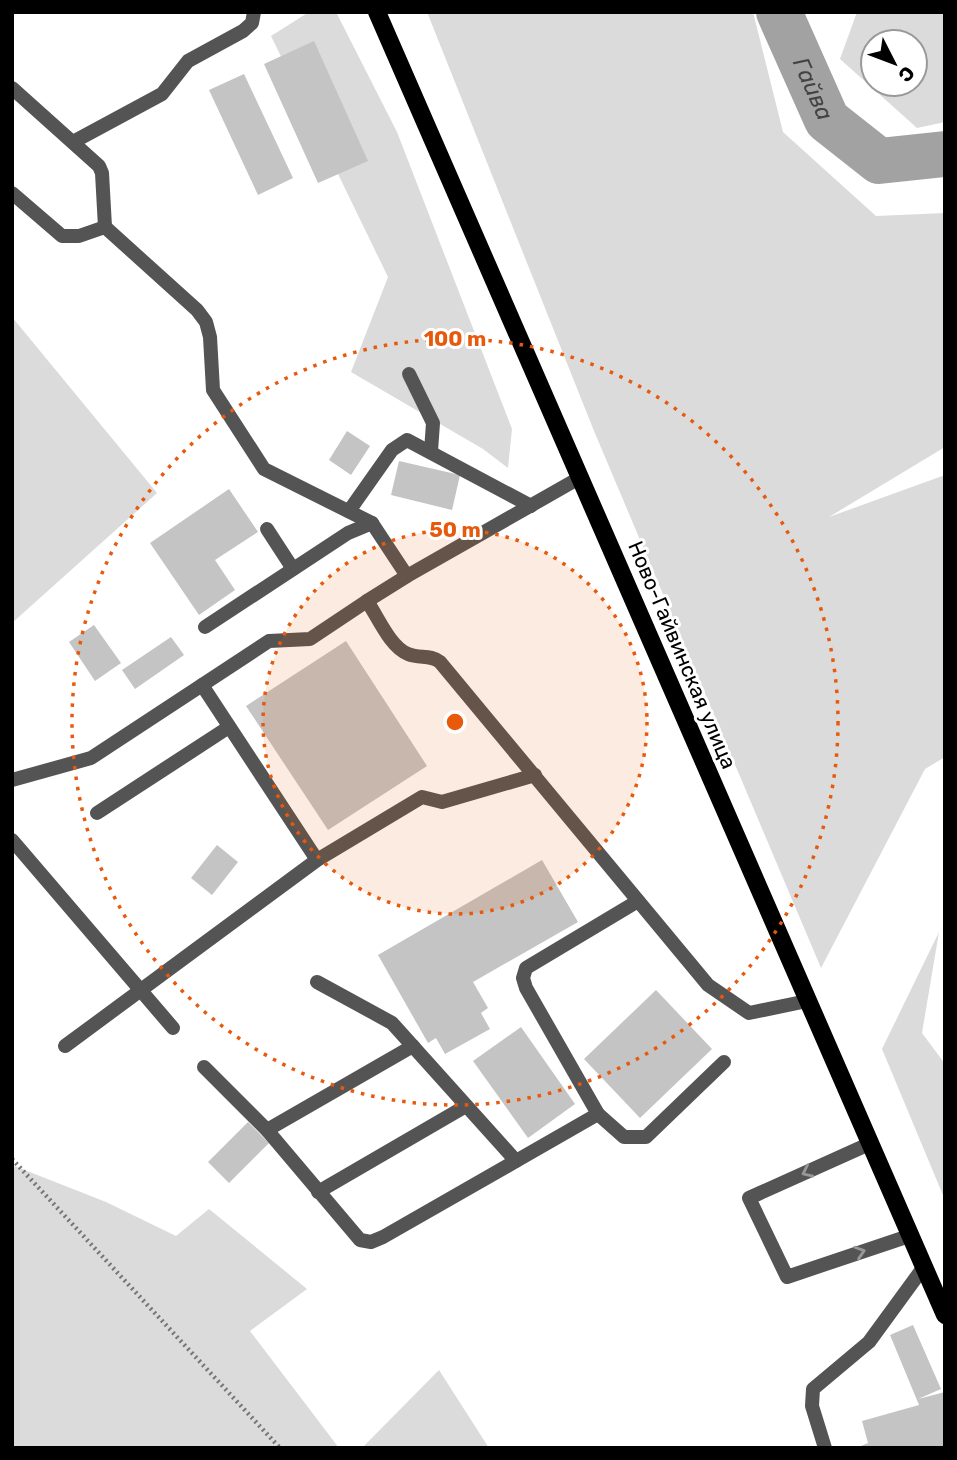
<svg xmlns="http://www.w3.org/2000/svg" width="957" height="1460" font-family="Rubik,sans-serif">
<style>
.green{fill:#dbdbdb;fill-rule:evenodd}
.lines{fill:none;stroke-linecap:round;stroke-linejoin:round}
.river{stroke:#a2a2a2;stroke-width:46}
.building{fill:#c4c4c4}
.path{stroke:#767676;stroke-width:4.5;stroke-dasharray:2 3.5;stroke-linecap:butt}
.lane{stroke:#545454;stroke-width:14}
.primary{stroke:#000;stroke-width:18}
.oneway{stroke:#989898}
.ring{fill:none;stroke:#e8590c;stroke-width:3.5;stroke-dasharray:3.5 7}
.labels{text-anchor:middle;stroke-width:6;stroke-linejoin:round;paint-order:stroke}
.street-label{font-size:21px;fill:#000;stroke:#fff}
.water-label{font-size:23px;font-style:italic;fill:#434343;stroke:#fff}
.centre{fill:#e8590c;stroke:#fff;stroke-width:3.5}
.ring-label{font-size:21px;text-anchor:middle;font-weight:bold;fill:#e8590c;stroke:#fff;stroke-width:6;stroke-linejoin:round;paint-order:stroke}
</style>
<rect width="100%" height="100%" fill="#fff"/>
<g class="green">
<polygon points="309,12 336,12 397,132 512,429 508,468 483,449 351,372 388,277 271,36"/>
<polygon points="427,12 753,12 783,132 876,216 945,213 945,447 829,517 945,475 945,757 925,769 821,968 594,431"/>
<path d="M 857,12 L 945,12 L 945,122 L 917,128 L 840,59 ZM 873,42 L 915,42 L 915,84 L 873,84 Z"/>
<polygon points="12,317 157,493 12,623"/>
<polygon points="939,932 922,1033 945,1064 945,1200 882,1049"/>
<polygon points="12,1165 106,1202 176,1236 209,1209 307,1289 250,1331 339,1448 12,1448"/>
<polygon points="439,1370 489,1448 362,1448"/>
</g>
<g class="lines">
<path class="river" id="s1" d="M 779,12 L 827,120 L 879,161 L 945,154"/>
</g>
<g class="building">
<polygon points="314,41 368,161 318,183 264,64"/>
<polygon points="244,74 293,178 258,195 209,90"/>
<polygon points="347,431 370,446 351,475 329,460"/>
<polygon points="399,461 460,475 452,510 391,495"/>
<polygon points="229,489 258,532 215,560 235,590 199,615 150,543"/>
<polygon points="94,625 121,663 95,681 69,642"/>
<polygon points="171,637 184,655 135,689 122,670"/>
<polygon points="346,641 427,766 328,830 246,706"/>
<polygon points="217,845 238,862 212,895 191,878"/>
<polygon points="542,860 578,922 473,982 488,1008 481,1013 490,1029 445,1054 436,1038 428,1043 378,955"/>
<polygon points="656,990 712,1049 640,1118 584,1059"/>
<polygon points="521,1027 575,1104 528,1138 473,1061"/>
<polygon points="248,1122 269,1143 229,1183 208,1162"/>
<polygon points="913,1325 941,1389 918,1399 945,1392 945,1448 856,1448 868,1443 862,1421 919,1405 890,1335"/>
</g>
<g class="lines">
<polyline class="path" points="12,1159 280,1448"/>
<g class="lane">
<polyline points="12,88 99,166 102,173 105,227"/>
<polyline points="73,142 162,94 188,61 243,31 252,23 254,12"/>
<polyline points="12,193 62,236 79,236 105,227 197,310 206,322 210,337 213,390 264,469 372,523 407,576 581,477"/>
<polyline points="409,374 433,423 431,451"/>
<polyline points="349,511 392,450 407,440 531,506"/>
<polyline points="267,529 293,569"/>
<path d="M 407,576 L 367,601 C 378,617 390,647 408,654 C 420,659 430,654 440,662 L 708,985 L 749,1013 L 807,1001"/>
<polyline points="205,627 348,533 372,523"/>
<polyline points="202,685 317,860"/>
<polyline points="12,780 91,758 269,641 310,639 367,601"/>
<polyline points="97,813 229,727"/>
<polyline points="12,840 173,1028"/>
<polyline points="317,982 392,1023 516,1161 598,1114 526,988 523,978 526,968 638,901"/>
<polyline points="65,1046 317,860 422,797 442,802 535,775"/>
<polyline points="204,1067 267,1130 360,1240 371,1242 383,1237 516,1161"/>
<polyline points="598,1114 624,1137 646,1137 724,1062"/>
<polyline points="267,1130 413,1046"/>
<polyline points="869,1144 749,1198 787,1277 909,1236"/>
<polyline points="318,1192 466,1106"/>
<polyline points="825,1448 812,1406 813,1389 869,1342 923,1268"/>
</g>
<polyline class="primary" points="377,12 945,1315"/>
</g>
<defs><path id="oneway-chevron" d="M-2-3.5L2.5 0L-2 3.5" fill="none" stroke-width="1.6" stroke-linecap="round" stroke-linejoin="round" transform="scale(1.75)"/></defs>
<g class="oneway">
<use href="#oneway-chevron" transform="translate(807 1172) rotate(155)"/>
<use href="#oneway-chevron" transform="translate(860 1252) rotate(-18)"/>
</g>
<circle cx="455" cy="722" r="192" fill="#e8590c" fill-opacity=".12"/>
<g class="ring">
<circle cx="455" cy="722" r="192"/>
<circle cx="455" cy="722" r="383"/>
</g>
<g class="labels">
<g class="street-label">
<text transform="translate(682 655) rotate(67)" y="7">Ново-Гайвинская улица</text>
</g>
<g class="water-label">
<text dy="8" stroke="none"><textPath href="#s1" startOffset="84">Гайва</textPath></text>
</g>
</g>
<circle cx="455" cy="722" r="10" class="centre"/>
<g class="ring-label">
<text x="455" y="346">100 m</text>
<text x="455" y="537">50 m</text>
</g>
<rect width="957" height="1460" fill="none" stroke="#000000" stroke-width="28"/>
<g transform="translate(894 63) rotate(132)"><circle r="33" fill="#ffffff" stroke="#999999" stroke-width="2"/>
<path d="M0-5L12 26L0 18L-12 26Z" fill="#000000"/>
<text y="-10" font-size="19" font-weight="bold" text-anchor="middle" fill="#000000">С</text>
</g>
</svg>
